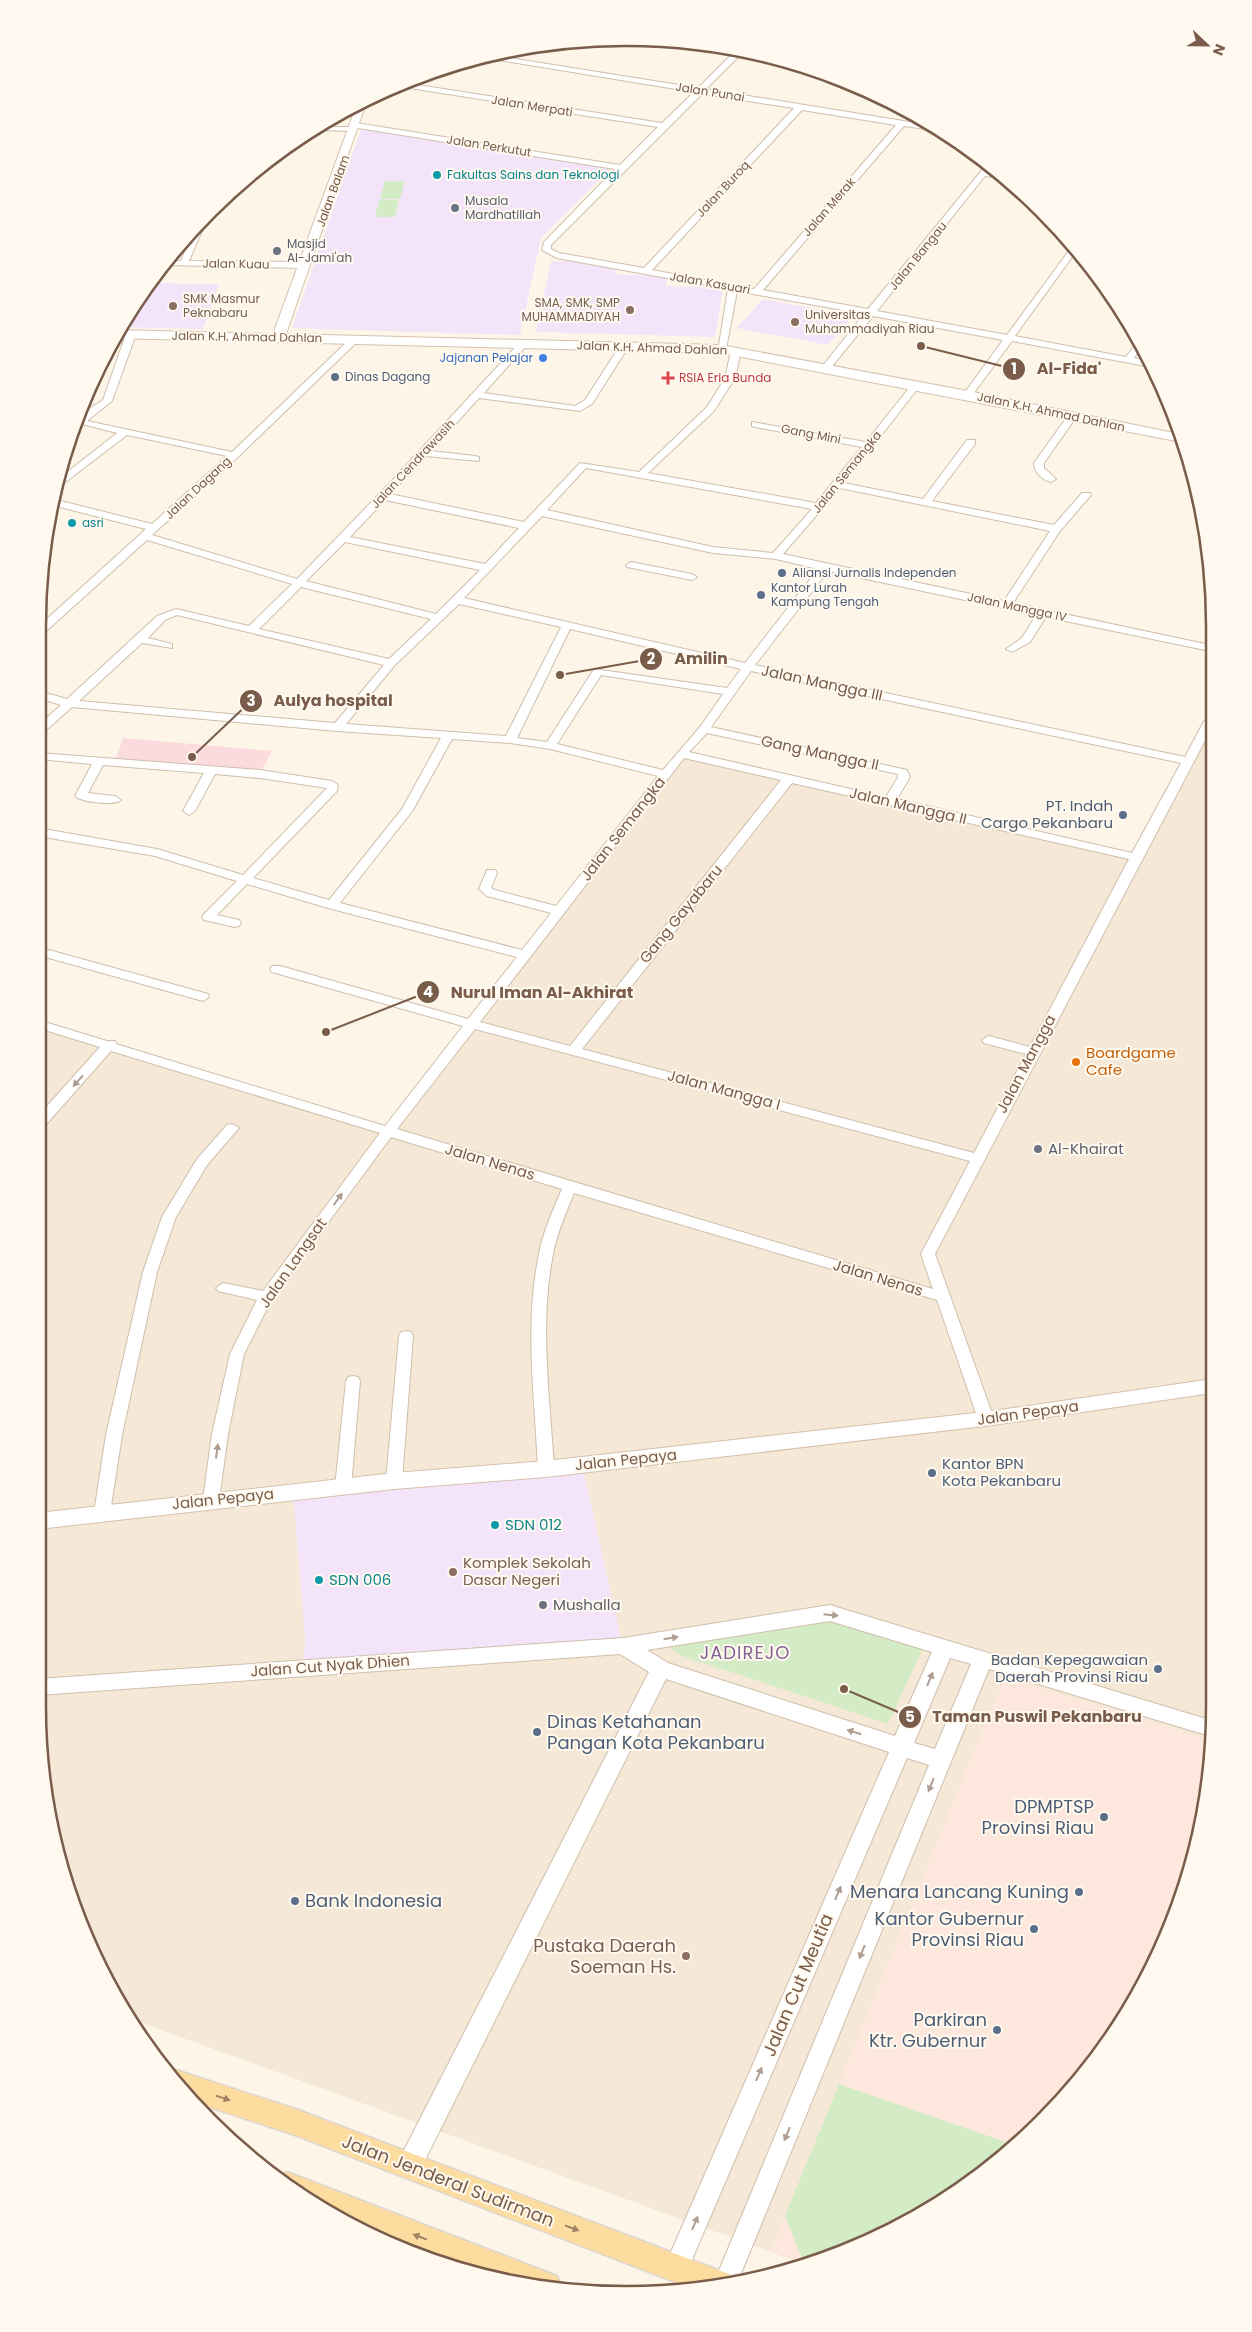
<svg xmlns="http://www.w3.org/2000/svg" width="1252" height="2332" font-family="Poppins,sans-serif">
<style>
.residential{fill:#f5e8d6}
.commercial{fill:#fee7dc}
.education{fill:#f3e4fa}
.medical{fill:#fbdbde}
.green{fill:#d4ecc5}
.lines{fill:none;stroke-linecap:round;stroke-linejoin:round}
.minor-casing{stroke:#d0beac;stroke-width:2}
.tertiary-casing{stroke:#d0beac;stroke-width:2}
.secondary-casing{stroke:#d6c0ac;stroke-width:2}
.primary-casing{stroke:#dcd5d0;stroke-width:3}
.minor{fill:#fff;fill-rule:evenodd}
.tertiary{fill:#fff;fill-rule:evenodd}
.secondary{fill:#fff;fill-rule:evenodd}
.primary{fill:#fddd9f;fill-rule:evenodd}
.oneway{fill:#af9d92}
.oneway2{fill:#a18364}
.culture-dot{fill:#0f9aa8;stroke:#fff9ef;stroke-width:2}
.worship-dot{fill:#6b7280;stroke:#fff9ef;stroke-width:2}
.education-dot{fill:#8d6e63;stroke:#fff9ef;stroke-width:2}
.shop-dot{fill:#3f7fe0;stroke:#fff9ef;stroke-width:2}
.service-dot{fill:#5c6f8a;stroke:#fff9ef;stroke-width:2}
.health-dot{fill:#e0444e;stroke:#fff9ef;stroke-width:2}
.food-dot{fill:#e8710a;stroke:#fff9ef;stroke-width:2}
.labels{text-anchor:middle;stroke-width:4;stroke-linejoin:round;paint-order:stroke}
.far-street-label{font-size:12px;fill:#795c4a;stroke:#fff9ef}
.far-culture-label{font-size:12px;fill:#0d838f;stroke:#fff9ef;text-anchor:start}
.far-worship-label{font-size:12px;fill:#5b616d;stroke:#fff9ef;text-anchor:start}
.far-education-label{font-size:12px;fill:#785e54;stroke:#fff9ef;text-anchor:start}
.far-shop-label{font-size:12px;fill:#366cbe;stroke:#fff9ef;text-anchor:end}
.far-service-label{font-size:12px;fill:#4e5e75;stroke:#fff9ef;text-anchor:start}
.far-health-label{font-size:12px;fill:#be3a42;stroke:#fff9ef;text-anchor:start}
.street-label{font-size:15px;fill:#795c4a;stroke:#fff9ef}
.service-label{font-size:15px;fill:#4e5e75;stroke:#fff9ef;text-anchor:end}
.food-label{font-size:15px;fill:#c56008;stroke:#fff9ef;text-anchor:start}
.worship-label{font-size:15px;fill:#5b616d;stroke:#fff9ef;text-anchor:start}
.culture-label{font-size:15px;fill:#0d838f;stroke:#fff9ef;text-anchor:start}
.education-label{font-size:15px;fill:#785e54;stroke:#fff9ef;text-anchor:start}
.quarter-label{font-size:18px;letter-spacing:1px;fill:#856295;stroke:#fff9ef}
.near-service-label{font-size:18px;fill:#4e5e75;stroke:#fff9ef;text-anchor:end}
.near-education-label{font-size:18px;fill:#785e54;stroke:#fff9ef;text-anchor:end}
.near-street-label{font-size:18px;fill:#795c4a;stroke:#fff9ef}
.rim{fill:none;stroke:#795c4a;stroke-width:2.5}
.leader{fill:none;stroke:#795c4a;stroke-width:2}
.callout-dot{fill:#795c4a;stroke:#fff9ef;stroke-width:2}
.mark-label{font-size:15px;text-anchor:middle;font-weight:bold;fill:#fff}
.callout-label{font-size:16px;text-anchor:middle;font-weight:bold;fill:#795c4a;stroke:#fff9ef;stroke-width:4;stroke-linejoin:round;paint-order:stroke}
</style>
<rect width="100%" height="100%" fill="#fdf6e8"/>
<polygon class="residential" points="1210,723 1213,1744 1194,1859 1136,2000 1093,2064 1014,2148 953,2195 851,2250 807,2265 128,2018 116,2000 69,1895 49,1821 38,1706 38,1024 389,1130 684,757 1137,858"/>
<g class="commercial">
<polygon points="1004,1677 1213,1741 1194,1859 1136,2000 1093,2064 1014,2148 953,2195 851,2250 807,2265 771,2251"/>
<polygon points="352,2224 479,2275 401,2250"/>
</g>
<g class="education">
<polygon points="361,129 611,168 541,238 520,335 292,328"/>
<polygon points="551,261 596,262 615,267 615,274 667,277 666,286 723,288 715,337 536,332"/>
<polygon points="152,283 219,284 203,329 120,327"/>
<polygon points="763,299 853,316 828,345 737,328"/>
<polygon points="582,1465 623,1646 303,1668 305,1639 293,1492"/>
</g>
<polygon class="medical" points="123,738 272,751 260,774 114,763"/>
<g class="green">
<polygon points="385,181 405,181 400,199 380,199"/>
<polygon points="379,200 399,200 395,217 375,217"/>
<polygon points="829,1617 924,1646 888,1724 679,1655 663,1641"/>
<polygon points="839,2084 1017,2146 953,2195 851,2250 807,2265 804,2263 785,2216"/>
</g>
<g class="lines">
<g class="minor-casing">
<g id="minor">
<path d="M 736,50 L 743,52 L 706,89 L 934,126 L 940,131 L 904,126 L 763,290 L 868,309 L 987,164 L 992,168 L 989,172 L 1000,174 L 1007,179 L 985,176 L 877,311 L 1007,335 L 1071,248 L 1075,253 L 1015,336 L 1126,357 L 1138,341 L 1141,348 L 1134,358 L 1148,361 L 1151,367 L 1012,341 L 971,397 L 968,398 L 963,395 L 1003,340 L 873,316 L 829,370 L 826,371 L 821,368 L 864,314 L 737,291 L 726,349 L 718,351 L 728,289 L 557,258 L 542,250 L 544,242 L 615,169 L 358,128 L 355,131 L 314,130 L 320,127 L 353,127 L 353,123 L 356,123 L 620,165 L 658,127 L 397,86 L 405,83 L 662,123 L 694,92 L 480,57 L 490,55 L 698,88 ZM 702,94 L 794,108 L 644,268 L 559,253 L 551,249 L 551,245 ZM 802,110 L 896,125 L 754,289 L 652,270 Z"/>
<polygon points="204,219 206,221 189,261 306,262 310,265 306,268 164,265 168,260 181,261 195,227"/>
<path d="M 131,331 L 136,334 L 112,401 L 87,421 L 232,452 L 351,338 L 359,340 L 238,457 L 152,535 L 297,579 L 386,487 L 521,341 L 529,343 L 484,393 L 575,406 L 585,400 L 621,344 L 629,346 L 592,404 L 580,411 L 479,398 L 431,451 L 475,456 L 479,457 L 479,461 L 426,456 L 390,494 L 524,522 L 580,463 L 639,472 L 707,407 L 725,378 L 731,351 L 736,348 L 741,351 L 735,378 L 714,411 L 648,473 L 816,503 L 862,447 L 755,427 L 752,426 L 752,422 L 866,442 L 913,383 L 919,383 L 919,387 L 844,483 L 923,499 L 967,440 L 975,440 L 975,444 L 932,501 L 1054,525 L 1082,493 L 1090,493 L 1091,495 L 1060,531 L 1013,603 L 1210,645 L 1210,651 L 1046,617 L 1030,642 L 1012,652 L 1006,649 L 1022,638 L 1036,615 L 828,571 L 755,665 L 1185,757 L 1204,721 L 1210,718 L 1210,731 L 935,1254 L 994,1419 L 991,1423 L 981,1423 L 978,1419 L 937,1300 L 574,1193 C 566,1213 557,1233 553,1254 C 539,1325 550,1398 554,1469 L 551,1473 L 541,1473 L 538,1469 C 535,1398 524,1324 539,1254 C 543,1232 553,1210 562,1189 L 391,1137 L 272,1299 L 244,1354 L 228,1434 L 219,1500 L 216,1504 L 206,1504 L 203,1500 L 212,1434 L 230,1354 L 257,1300 L 218,1291 L 216,1288 L 223,1283 L 263,1291 L 380,1133 L 111,1051 L 43,1128 L 38,1129 L 38,1116 L 100,1047 L 38,1028 L 38,1020 L 107,1041 L 115,1041 L 116,1044 L 385,1126 L 463,1026 L 272,972 L 270,969 L 272,966 L 280,966 L 468,1019 L 517,957 L 328,908 L 247,884 L 217,915 L 239,920 L 241,923 L 239,926 L 235,927 L 204,920 L 202,917 L 204,914 L 237,881 L 155,856 L 38,836 L 38,828 L 157,849 L 243,875 L 327,788 L 260,778 L 215,774 L 195,811 L 189,815 L 183,811 L 204,773 L 103,765 L 88,793 L 115,796 L 121,800 C 115,806 81,802 75,796 L 92,764 L 39,759 L 39,753 L 260,770 L 332,781 L 338,785 L 337,791 L 253,878 L 329,900 L 402,809 L 441,738 L 337,731 L 72,707 L 43,733 L 39,734 L 39,725 L 61,705 L 39,698 L 39,691 L 67,699 L 157,616 L 176,609 L 249,626 L 292,584 L 147,540 L 43,634 L 39,635 L 39,626 L 146,529 L 52,505 L 53,499 L 152,524 L 227,456 L 127,435 L 55,490 L 56,481 L 117,433 L 78,423 L 83,413 L 103,400 L 126,334 ZM 586,468 L 812,509 L 773,553 L 713,547 L 547,510 ZM 840,488 L 1050,531 L 1004,601 L 783,554 ZM 385,500 L 519,528 L 485,564 L 350,537 ZM 542,516 L 713,553 L 776,559 L 818,569 L 745,663 L 464,598 ZM 345,542 L 480,570 L 436,614 L 306,581 ZM 301,587 L 431,619 L 389,659 L 259,629 ZM 459,604 L 561,627 L 506,736 L 346,724 L 395,665 ZM 177,615 L 384,665 L 335,723 L 79,701 L 142,643 L 172,648 L 172,644 L 148,638 L 165,620 ZM 570,629 L 741,669 L 727,688 L 594,669 L 547,742 L 517,738 ZM 751,671 L 1181,763 L 1132,853 L 897,799 L 910,777 L 907,770 L 711,727 ZM 601,675 L 723,694 L 700,727 L 663,770 L 557,744 ZM 707,733 L 898,774 L 898,777 L 886,797 L 689,752 ZM 452,739 L 510,743 L 550,749 L 658,776 L 556,906 L 495,890 L 491,888 L 497,873 L 495,870 L 487,870 L 479,889 L 487,896 L 551,913 L 522,950 L 340,903 L 413,810 ZM 684,758 L 781,780 L 570,1046 L 480,1022 ZM 792,783 L 1129,859 L 1030,1047 L 989,1036 L 982,1040 L 984,1043 L 1026,1054 L 974,1153 L 582,1049 ZM 475,1029 L 970,1161 L 921,1254 L 933,1289 L 397,1129 Z"/>
<path d="M 1069,414 L 1077,416 L 1044,463 L 1044,468 L 1056,479 L 1051,482 C 1042,480 1034,472 1034,463 Z"/>
<polygon points="631,562 692,574 697,577 692,580 627,567 626,565"/>
<polygon points="38,947 208,994 209,997 203,1001 38,955"/>
<polygon points="232,1124 239,1128 207,1165 176,1217 157,1272 122,1435 110,1513 108,1517 96,1517 94,1513 106,1435 143,1272 162,1217 197,1159 227,1125"/>
<polygon points="406,1331 411,1332 413,1336 402,1481 399,1485 389,1485 386,1481 399,1336 401,1332"/>
<polygon points="353,1376 358,1377 360,1381 351,1487 348,1491 338,1491 335,1487 346,1381 348,1377"/>
</g>
</g>
<g class="tertiary-casing">
<path id="tertiary" d="M 830,1605 L 1213,1721 L 1213,1737 L 989,1669 L 738,2281 L 713,2285 L 929,1765 L 907,1758 L 685,2276 L 676,2280 L 667,2276 L 664,2268 L 889,1752 L 666,1679 L 418,2174 L 409,2177 L 400,2174 L 397,2166 L 400,2158 L 649,1672 L 620,1654 L 38,1695 L 38,1679 L 623,1638 ZM 830,1621 L 932,1652 L 895,1736 L 668,1663 L 647,1650 ZM 950,1658 L 971,1664 L 935,1749 L 914,1743 Z"/>
</g>
<g class="secondary-casing">
<g id="secondary">
<polygon points="368,97 286,334 721,345 968,391 1179,434 1181,442 721,353 114,338 117,330 273,334 357,104"/>
<polygon points="1212,1379 1212,1393 993,1425 546,1477 394,1489 38,1529 38,1513 394,1473 546,1461 993,1411"/>
</g>
</g>
<g class="primary-casing">
<g id="primary">
<polygon points="176,2070 298,2110 718,2270 729,2274 732,2282 693,2289 295,2135 194,2102 168,2073"/>
<polygon points="287,2172 557,2276 561,2286 560,2289 484,2276 361,2228 299,2195 276,2178"/>
</g>
</g>
<use href="#minor" class="minor"/>
<use href="#tertiary" class="tertiary"/>
<use href="#secondary" class="secondary"/>
<use href="#primary" class="primary"/>
</g>
<defs><path id="oneway-solid" d="M-6-.8H1V-3.2L6.5 0L1 3.2V.8H-6Z" transform="scale(1.25)"/></defs>
<g class="oneway">
<use href="#oneway-solid" transform="translate(78 1081) rotate(132)"/>
<use href="#oneway-solid" transform="translate(338 1199) rotate(-54)"/>
<use href="#oneway-solid" transform="translate(217 1451) rotate(-82)"/>
<use href="#oneway-solid" transform="translate(831 1615) rotate(6)"/>
<use href="#oneway-solid" transform="translate(671 1638) rotate(-9)"/>
<use href="#oneway-solid" transform="translate(930 1679) rotate(-67)"/>
<use href="#oneway-solid" transform="translate(854 1732) rotate(-162)"/>
<use href="#oneway-solid" transform="translate(931 1785) rotate(112)"/>
<use href="#oneway-solid" transform="translate(838 1893) rotate(-67)"/>
<use href="#oneway-solid" transform="translate(862 1952) rotate(112)"/>
<use href="#oneway-solid" transform="translate(759 2074) rotate(-67)"/>
<use href="#oneway-solid" transform="translate(787 2134) rotate(112)"/>
<use href="#oneway-solid" transform="translate(695 2223) rotate(-67)"/>
</g>
<g class="oneway2">
<use href="#oneway-solid" transform="translate(223 2098) rotate(18)"/>
<use href="#oneway-solid" transform="translate(572 2228) rotate(21)"/>
<use href="#oneway-solid" transform="translate(420 2237) rotate(-159)"/>
</g>
<g class="culture-dot">
<circle cx="437" cy="175" r="5"/>
<circle cx="72" cy="523" r="5"/>
<circle cx="495" cy="1525" r="5"/>
<circle cx="319" cy="1580" r="5"/>
</g>
<g class="worship-dot">
<circle cx="455" cy="208" r="5"/>
<circle cx="277" cy="251" r="5"/>
<circle cx="1038" cy="1149" r="5"/>
<circle cx="543" cy="1605" r="5"/>
</g>
<g class="education-dot">
<circle cx="173" cy="306" r="5"/>
<circle cx="630" cy="310" r="5"/>
<circle cx="795" cy="322" r="5"/>
<circle cx="453" cy="1572" r="5"/>
<circle cx="686" cy="1956" r="5"/>
</g>
<circle class="shop-dot" cx="543" cy="358" r="5"/>
<g class="service-dot">
<circle cx="335" cy="377" r="5"/>
<circle cx="782" cy="573" r="5"/>
<circle cx="761" cy="595" r="5"/>
<circle cx="1123" cy="815" r="5"/>
<circle cx="932" cy="1473" r="5"/>
<circle cx="1158" cy="1669" r="5"/>
<circle cx="537" cy="1732" r="5"/>
<circle cx="1104" cy="1817" r="5"/>
<circle cx="1079" cy="1892" r="5"/>
<circle cx="295" cy="1901" r="5"/>
<circle cx="1034" cy="1929" r="5"/>
<circle cx="997" cy="2030" r="5"/>
</g>
<path class="health-dot" d="M665.5 370.5h5v5h5v5h-5v5h-5v-5h-5v-5h5z"/>
<circle class="food-dot" cx="1076" cy="1062" r="5"/>
<g class="labels">
<g class="far-street-label">
<text transform="translate(710 92) rotate(9)" y="4">Jalan Punai</text>
<text transform="translate(532 106) rotate(9)" y="4">Jalan Merpati</text>
<text transform="translate(489 146) rotate(9)" y="4">Jalan Perkutut</text>
<text transform="translate(723 189) rotate(-47)" y="4">Jalan Buroq</text>
<text transform="translate(333 191) rotate(-70)" y="4">Jalan Balam</text>
<text transform="translate(829 207) rotate(-49)" y="4">Jalan Merak</text>
<text transform="translate(918 256) rotate(-51)" y="4">Jalan Bangau</text>
<text transform="translate(236 264) rotate(1)" y="4">Jalan Kuau</text>
<text transform="translate(710 283) rotate(10)" y="4">Jalan Kasuari</text>
<text transform="translate(247 337) rotate(1)" y="4">Jalan K.H. Ahmad Dahlan</text>
<text transform="translate(652 348) rotate(2)" y="4">Jalan K.H. Ahmad Dahlan</text>
<text transform="translate(1051 412) rotate(12)" y="4">Jalan K.H. Ahmad Dahlan</text>
<text transform="translate(811 434) rotate(11)" y="4">Gang Mini</text>
<text transform="translate(413 464) rotate(-47)" y="4">Jalan Cendrawasih</text>
<text transform="translate(847 472) rotate(-51)" y="4">Jalan Semangka</text>
<text transform="translate(198 488) rotate(-43)" y="4">Jalan Dagang</text>
<text transform="translate(1017 607) rotate(12)" y="4">Jalan Mangga IV</text>
</g>
<g class="far-culture-label">
<text x="447" y="179">Fakultas Sains dan Teknologi</text>
<text x="82" y="527">asri</text>
</g>
<g class="far-worship-label">
<text x="465" y="205">Musala<tspan x="465" dy="14">Mardhatillah</tspan></text>
<text x="287" y="248">Masjid<tspan x="287" dy="14">Al-Jami'ah</tspan></text>
</g>
<g class="far-education-label">
<text x="183" y="303">SMK Masmur<tspan x="183" dy="14">Peknabaru</tspan></text>
<text x="620" y="307" text-anchor="end">SMA, SMK, SMP<tspan x="620" dy="14">MUHAMMADIYAH</tspan></text>
<text x="805" y="319">Universitas<tspan x="805" dy="14">Muhammadiyah Riau</tspan></text>
</g>
<g class="far-shop-label">
<text x="533" y="362">Jajanan Pelajar</text>
</g>
<g class="far-service-label">
<text x="345" y="381">Dinas Dagang</text>
<text x="792" y="577">Aliansi Jurnalis Independen</text>
<text x="771" y="592">Kantor Lurah<tspan x="771" dy="14">Kampung Tengah</tspan></text>
</g>
<g class="far-health-label">
<text x="679" y="382">RSIA Eria Bunda</text>
</g>
<g class="street-label">
<text transform="translate(822 683) rotate(12)" y="5">Jalan Mangga III</text>
<text transform="translate(820 753) rotate(12)" y="5">Gang Mangga II</text>
<text transform="translate(908 806) rotate(13)" y="5">Jalan Mangga II</text>
<text transform="translate(623 829) rotate(-52)" y="5">Jalan Semangka</text>
<text transform="translate(681 914) rotate(-51)" y="5">Gang Gayabaru</text>
<text transform="translate(1026 1064) rotate(-62)" y="5">Jalan Mangga</text>
<text transform="translate(724 1090) rotate(15)" y="5">Jalan Mangga I</text>
<text transform="translate(490 1162) rotate(17)" y="5">Jalan Nenas</text>
<text transform="translate(293 1263) rotate(-55)" y="5">Jalan Langsat</text>
<text transform="translate(878 1278) rotate(17)" y="5">Jalan Nenas</text>
<text transform="translate(1028 1413) rotate(-8)" y="5">Jalan Pepaya</text>
<text transform="translate(626 1460) rotate(-6)" y="5">Jalan Pepaya</text>
<text transform="translate(223 1499) rotate(-6)" y="5">Jalan Pepaya</text>
<text transform="translate(330 1666) rotate(-4)" y="5">Jalan Cut Nyak Dhien</text>
</g>
<g class="service-label">
<text x="1113" y="811">PT. Indah<tspan x="1113" dy="17">Cargo Pekanbaru</tspan></text>
<text x="942" y="1469" text-anchor="start">Kantor BPN<tspan x="942" dy="17">Kota Pekanbaru</tspan></text>
<text x="1148" y="1665">Badan Kepegawaian<tspan x="1148" dy="17">Daerah Provinsi Riau</tspan></text>
</g>
<g class="food-label">
<text x="1086" y="1058">Boardgame<tspan x="1086" dy="17">Cafe</tspan></text>
</g>
<g class="worship-label">
<text x="1048" y="1154">Al-Khairat</text>
<text x="553" y="1610">Mushalla</text>
</g>
<g class="culture-label">
<text x="505" y="1530">SDN 012</text>
<text x="329" y="1585">SDN 006</text>
</g>
<g class="education-label">
<text x="463" y="1568">Komplek Sekolah<tspan x="463" dy="17">Dasar Negeri</tspan></text>
</g>
<g class="quarter-label">
<text x="745" y="1659">JADIREJO</text>
</g>
<g class="near-service-label">
<text x="547" y="1728" text-anchor="start">Dinas Ketahanan<tspan x="547" dy="21">Pangan Kota Pekanbaru</tspan></text>
<text x="1094" y="1813">DPMPTSP<tspan x="1094" dy="21">Provinsi Riau</tspan></text>
<text x="1069" y="1898">Menara Lancang Kuning</text>
<text x="305" y="1907" text-anchor="start">Bank Indonesia</text>
<text x="1024" y="1925">Kantor Gubernur<tspan x="1024" dy="21">Provinsi Riau</tspan></text>
<text x="987" y="2026">Parkiran<tspan x="987" dy="21">Ktr. Gubernur</tspan></text>
</g>
<g class="near-education-label">
<text x="676" y="1952">Pustaka Daerah<tspan x="676" dy="21">Soeman Hs.</tspan></text>
</g>
<g class="near-street-label">
<text transform="translate(798 1985) rotate(-67)" y="6">Jalan Cut Meutia</text>
<text transform="translate(448 2181) rotate(21)" y="6">Jalan Jenderal Sudirman</text>
</g>
</g>
<path d="M0 0H1252V2332H0ZM626 46H626A580 580 0 0 1 1206 626V1706A580 580 0 0 1 626 2286H626A580 580 0 0 1 46 1706V626A580 580 0 0 1 626 46Z" fill="#fff9ef" fill-rule="evenodd"/>
<path class="rim" d="M626 46H626A580 580 0 0 1 1206 626V1706A580 580 0 0 1 626 2286H626A580 580 0 0 1 46 1706V626A580 580 0 0 1 626 46Z"/>
<path class="leader" d="M921 346L1014 369M560 675L651 659M192 757L251 701M326 1032L428 992M844 1689L910 1717"/>
<g class="callout-dot">
<circle cx="921" cy="346" r="5"/>
<circle cx="560" cy="675" r="5"/>
<circle cx="192" cy="757" r="5"/>
<circle cx="326" cy="1032" r="5"/>
<circle cx="844" cy="1689" r="5"/>
<circle cx="1014" cy="369" r="12"/>
<circle cx="651" cy="659" r="12"/>
<circle cx="251" cy="701" r="12"/>
<circle cx="428" cy="992" r="12"/>
<circle cx="910" cy="1717" r="12"/>
</g>
<g class="mark-label">
<text x="1014" y="374">1</text>
<text x="651" y="664">2</text>
<text x="251" y="706">3</text>
<text x="428" y="997">4</text>
<text x="910" y="1722">5</text>
</g>
<g class="callout-label">
<text x="1069" y="374">Al-Fida'</text>
<text x="701" y="664">Amilin</text>
<text x="333" y="706">Aulya hospital</text>
<text x="542" y="998">Nurul Iman Al-Akhirat</text>
<text x="1037" y="1722">Taman Puswil Pekanbaru</text>
</g>
<g transform="translate(1207 45) rotate(112)" stroke="#fff9ef" stroke-width="4" paint-order="stroke">
<path d="M0-4L9 19L0 12L-9 19Z" fill="#795c4a"/>
<text y="-8" font-size="14" font-weight="bold" text-anchor="middle" fill="#795c4a">N</text>
</g>
</svg>
